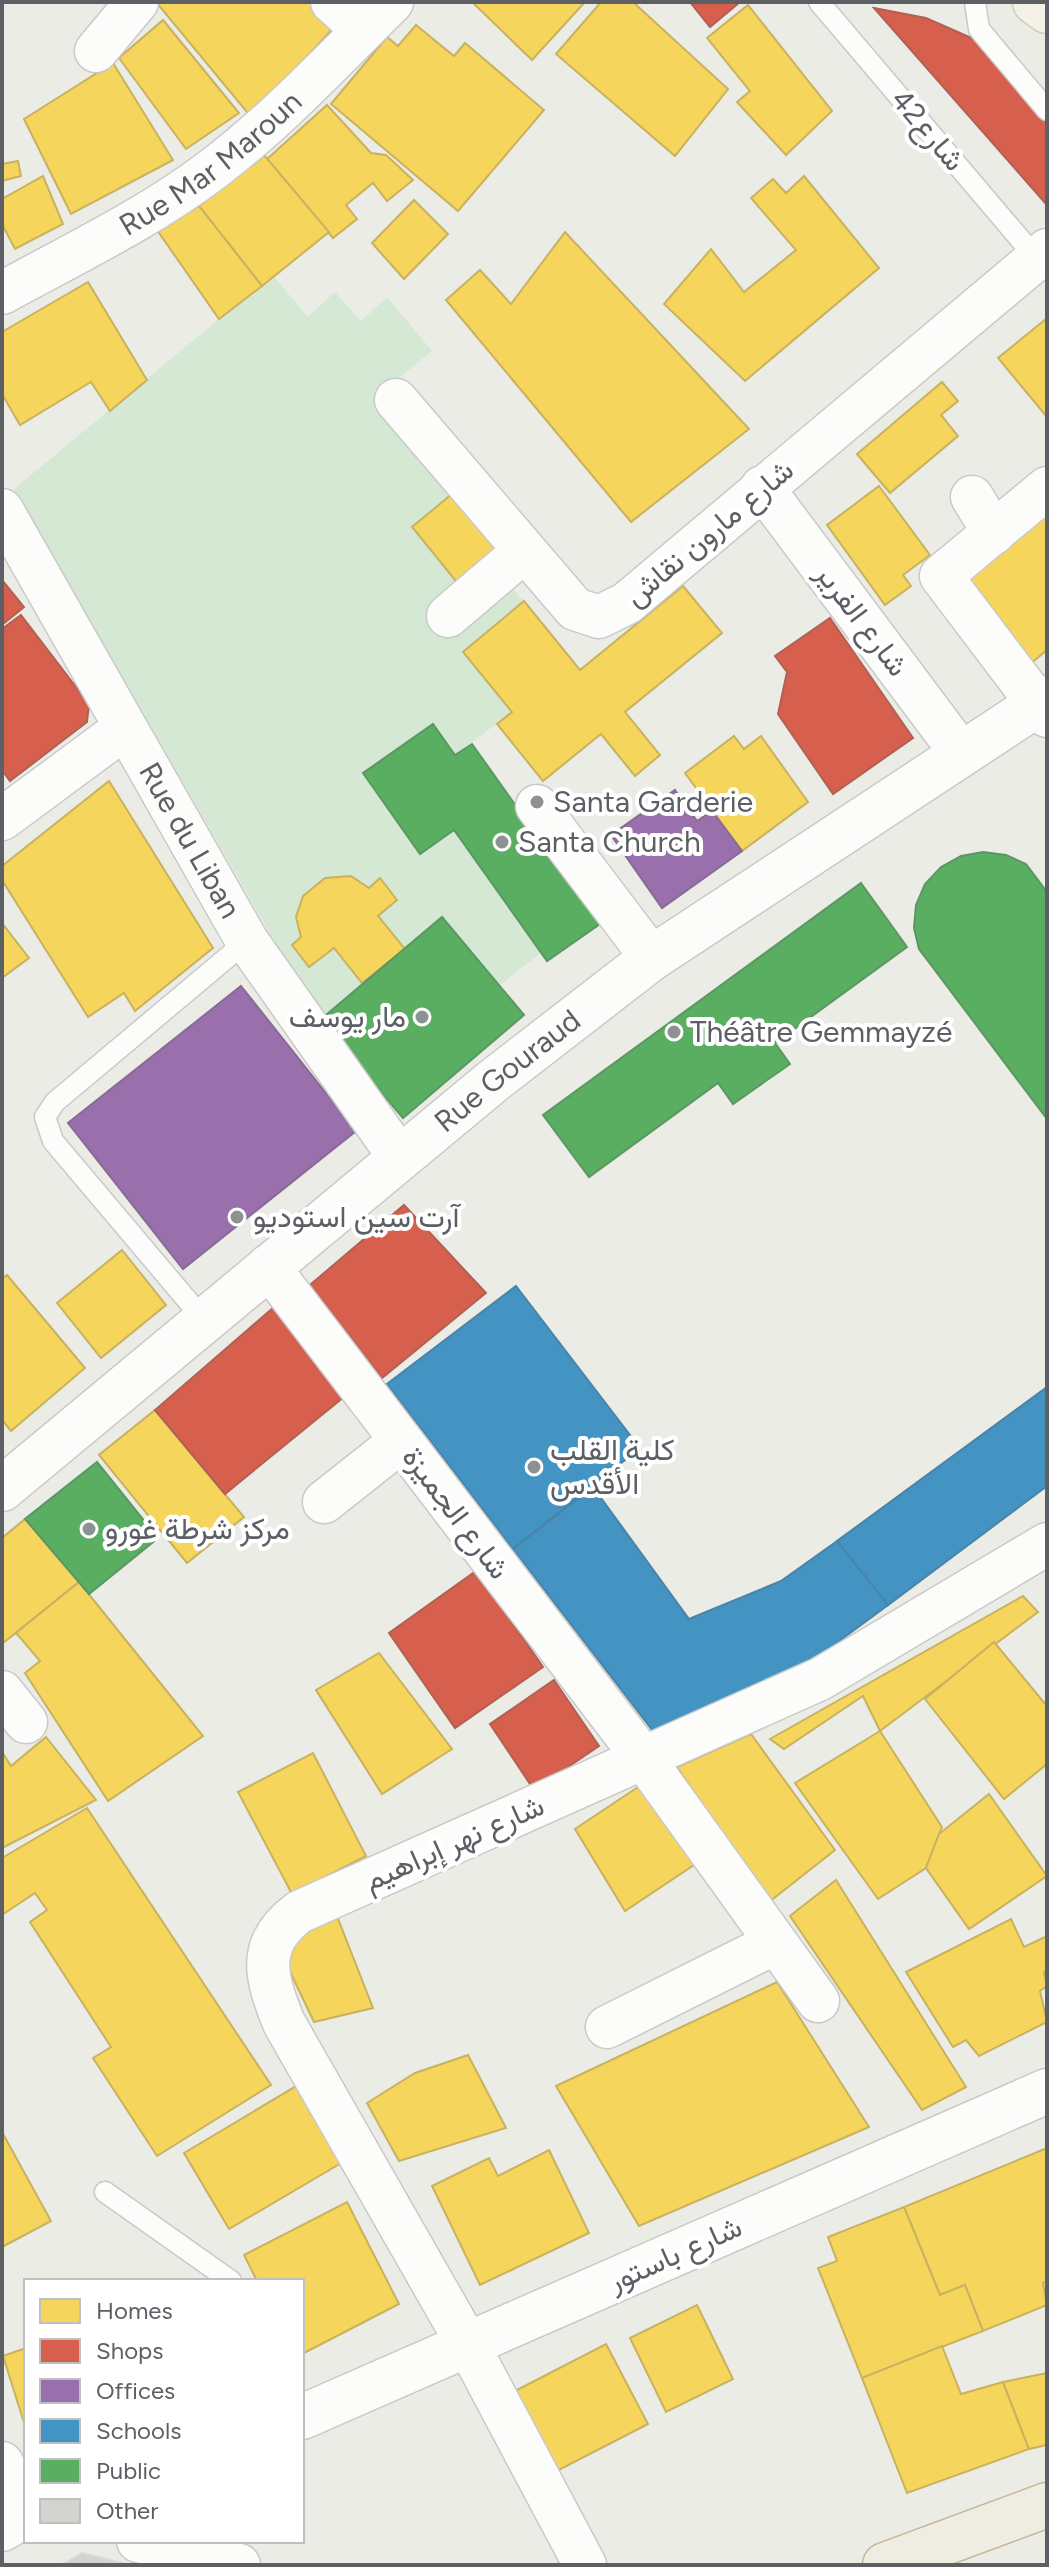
<svg xmlns="http://www.w3.org/2000/svg" width="1049" height="2567" font-family="Figtree,Vazirmatn,sans-serif">
<style>
.green{fill:#d5e8d3}
.homes{fill:#f6d55c;stroke:#c8b25f;stroke-width:2}
.shops{fill:#d6604d;stroke:#b16054;stroke-width:2}
.offices{fill:#9970ab;stroke:#876b96;stroke-width:2}
.schools{fill:#4393c3;stroke:#4a84a7;stroke-width:2}
.public{fill:#5aae61;stroke:#5b9762;stroke-width:2}
.building{fill:#d3d3d0;stroke:#dcdad6;stroke-width:2}
.lines{fill:none;stroke-linecap:round;stroke-linejoin:round}
.lane-casing{stroke:#c9c9c9;stroke-width:23}
.street-casing{stroke:#c9c9c9;stroke-width:45}
.secondary-casing{stroke:#c9c9c9;stroke-width:47}
.primary-casing{stroke:#d3cdb6;stroke-width:47}
.highway-casing{stroke:#c3b795;stroke-width:47}
.lane{stroke:#fcfcfb;stroke-width:20}
.street{stroke:#fcfcfb;stroke-width:42}
.secondary{stroke:#fcfcfb;stroke-width:44}
.primary{stroke:#f3f1e8;stroke-width:44}
.highway{stroke:#efece2;stroke-width:44}
.poi-dot{fill:#8e9192;stroke:#fff;stroke-width:3}
.labels{text-anchor:middle;stroke-width:8;stroke-linejoin:round;paint-order:stroke}
.street-label{font-size:30px;fill:#5c6065;stroke:#fff}
.poi-label{font-size:30px;fill:#5c6065;stroke:#fff;text-anchor:start}
</style>
<rect width="100%" height="100%" fill="#ecece7"/>
<path class="green" d="M 275,278 L 308,317 L 335,292 L 361,321 L 387,297 L 432,351 L 378,395 L 458,489 L 412,527 L 492,568 L 524,601 L 463,652 L 512,712 L 455,755 L 432,724 L 364,774 L 454,830 L 541,953 L 500,985 L 442,917 L 405,949 L 378,916 L 397,900 L 381,878 L 369,888 C 327,861 289,890 301,937 L 292,945 L 309,967 L 334,948 L 362,983 L 320,1020 L 14,489 L 219,319 Z"/>
<g class="homes">
<polygon points="156,2 314,2 338,23 251,117"/>
<polygon points="472,2 585,2 532,60"/>
<polygon points="601,2 633,2 728,89 675,156 556,54"/>
<polygon points="748,5 832,111 786,155 737,102 750,91 707,38"/>
<polygon points="163,20 239,113 186,149 119,58"/>
<polygon points="416,25 454,56 465,43 544,110 458,211 331,104 387,37 398,46"/>
<polygon points="113,63 173,160 71,214 24,119"/>
<polygon points="327,105 371,153 386,155 413,180 387,201 373,183 346,205 357,219 333,238 267,159"/>
<polygon points="264,155 329,232 262,286 199,206"/>
<polygon points="18,161 21,176 2,181 2,164"/>
<polygon points="43,176 63,224 15,249 2,224 2,199"/>
<polygon points="804,176 879,268 745,381 664,304 711,249 744,292 796,250 751,198 773,179 786,193"/>
<polygon points="414,200 448,234 404,279 372,243"/>
<polygon points="199,206 262,286 219,319 157,230"/>
<polygon points="565,232 749,429 631,522 446,300 480,270 511,304"/>
<polygon points="88,282 147,380 110,411 91,382 20,425 2,394 2,332"/>
<polygon points="1047,318 1047,417 998,358"/>
<polygon points="942,382 958,401 941,415 958,436 890,493 857,454"/>
<polygon points="879,486 930,555 903,575 911,586 885,605 827,525"/>
<polygon points="458,489 510,554 464,591 412,527"/>
<polygon points="1043,514 1047,519 1047,650 1030,664 959,576"/>
<polygon points="683,586 722,633 625,712 660,755 635,776 601,734 543,781 497,724 512,712 463,652 524,601 580,670"/>
<polygon points="734,736 744,749 761,736 808,802 742,851 685,773"/>
<polygon points="109,781 213,948 135,1011 124,993 88,1017 2,880 2,866"/>
<polygon points="351,876 369,888 380,878 397,900 378,916 405,949 362,983 334,948 309,967 292,945 301,937 296,917 303,896 325,878"/>
<polygon points="2,923 29,958 2,978"/>
<polygon points="122,1250 166,1305 101,1358 57,1303"/>
<polygon points="7,1275 85,1368 11,1431 2,1420 2,1279"/>
<polygon points="155,1410 244,1517 187,1563 99,1455"/>
<polygon points="25,1519 79,1582 2,1644 2,1538"/>
<polygon points="79,1582 203,1736 108,1801 25,1673 40,1661 16,1633"/>
<polygon points="1023,1596 1038,1612 880,1731 863,1696 784,1749 770,1739"/>
<polygon points="994,1642 1047,1706 1047,1764 1004,1799 925,1699"/>
<polygon points="379,1653 452,1749 382,1794 316,1690"/>
<polygon points="880,1731 942,1827 926,1868 878,1899 795,1783"/>
<polygon points="751,1734 835,1850 769,1902 677,1767"/>
<polygon points="46,1737 96,1800 2,1848 2,1757 4,1755 11,1766"/>
<polygon points="313,1753 366,1856 292,1894 238,1792"/>
<polygon points="644,1783 700,1861 625,1911 575,1829"/>
<polygon points="989,1794 1047,1876 969,1929 926,1868 939,1834"/>
<polygon points="87,1808 271,2085 157,2156 93,2058 111,2047 30,1922 47,1910 35,1893 2,1915 2,1858"/>
<polygon points="836,1880 966,2087 922,2110 790,1916"/>
<polygon points="337,1916 373,2008 314,2022 284,1959 305,1929"/>
<polygon points="1011,1919 1024,1947 1047,1936 1047,1971 1044,1972 1047,1986 1040,1991 1047,2022 979,2056 966,2040 953,2047 906,1972"/>
<polygon points="777,1982 869,2127 639,2226 556,2086"/>
<polygon points="468,2055 506,2128 399,2161 367,2103 415,2073"/>
<polygon points="298,2085 343,2162 229,2229 184,2153"/>
<polygon points="2,2132 51,2221 2,2247"/>
<polygon points="1047,2148 1047,2281 1043,2283 1047,2305 983,2331 965,2285 940,2295 904,2207"/>
<polygon points="549,2150 589,2233 480,2285 432,2186 489,2158 498,2176"/>
<polygon points="347,2202 399,2304 302,2354 302,2281 257,2281 244,2255"/>
<polygon points="904,2207 940,2295 965,2285 983,2331 862,2378 818,2268 837,2261 828,2237"/>
<polygon points="697,2305 733,2379 666,2412 630,2338"/>
<polygon points="606,2344 648,2424 555,2472 513,2392"/>
<polygon points="942,2346 961,2394 1003,2382 1029,2449 907,2493 862,2378"/>
<polygon points="26,2348 26,2429 3,2356"/>
<polygon points="1047,2373 1047,2445 1029,2449 1003,2382"/>
</g>
<g class="shops">
<polygon points="690,2 740,2 710,27"/>
<polygon points="874,8 926,18 974,39 1047,113 1047,205"/>
<polygon points="2,580 24,607 2,625"/>
<polygon points="21,615 89,704 87,722 10,781 2,770 2,629"/>
<polygon points="830,618 913,738 833,794 778,714 787,672 775,656"/>
<polygon points="404,1205 486,1293 382,1378 310,1285"/>
<polygon points="273,1308 345,1396 225,1494 155,1410"/>
<polygon points="476,1571 543,1667 455,1728 389,1633"/>
<polygon points="554,1680 599,1746 534,1790 490,1724"/>
</g>
<g class="offices">
<polygon points="675,790 697,821 712,811 742,851 662,908 611,835"/>
<polygon points="241,986 356,1131 183,1269 68,1123"/>
</g>
<g class="schools">
<polygon points="516,1286 640,1448 513,1549 387,1384"/>
<polygon points="1047,1387 1047,1486 888,1605 837,1541"/>
<polygon points="593,1487 689,1619 781,1581 837,1541 888,1605 815,1659 653,1731 513,1549"/>
</g>
<g class="public">
<polygon points="433,724 455,755 472,744 600,924 547,961 454,830 420,854 363,773"/>
<polygon points="983,852 1006,855 1026,864 1047,892 1047,1119 919,949 914,928 916,905 925,884 941,867 961,856"/>
<polygon points="861,883 907,947 775,1043 790,1064 733,1104 718,1083 589,1177 543,1115"/>
<polygon points="442,917 524,1015 403,1118 320,1020"/>
<polygon points="97,1462 158,1538 89,1594 25,1519"/>
</g>
<polygon class="building" points="82,2553 130,2565 61,2565"/>
<g class="lines">
<g class="lane-casing">
<g id="lane">
<polyline points="819,2 1037,259"/>
<polyline points="975,2 979,29 1047,110"/>
<polyline points="204,1320 53,1141 45,1117 55,1102 247,941"/>
<polyline points="105,2192 231,2281"/>
</g>
</g>
<g class="street-casing">
<g id="street">
<polyline points="332,2 363,30"/>
<polyline points="96,51 137,2"/>
<path id="s1" d="M 2,293 C 73,254 149,218 213,169 C 278,120 334,59 392,2"/>
<polyline points="396,400 575,609 599,617 627,603 1047,250"/>
<polyline points="762,487 961,753"/>
<polyline points="1047,488 941,576 1047,716"/>
<polyline points="972,497 994,533"/>
<path id="s2" d="M 2,510 L 247,941 L 400,1158"/>
<polyline points="448,616 523,552"/>
<polyline points="537,806 652,958"/>
<polyline points="2,819 125,728"/>
<polyline points="268,1266 644,1759 818,2001"/>
<polyline points="324,1502 401,1441"/>
<polyline points="2,1692 26,1722"/>
<polyline points="607,2027 775,1943"/>
<polyline points="2,2463 26,2511"/>
<polyline points="138,2541 239,2565"/>
<path d="M 585,2565 L 468,2345 L 284,2023 C 266,1978 255,1945 299,1912 L 820,1679 L 1047,1544"/>
</g>
</g>
<g class="secondary-casing">
<g id="secondary">
<path id="s3" d="M 2,1489 L 493,1081 L 652,958 L 1047,698"/>
<polyline points="302,2417 1047,2091"/>
<polyline points="2,2529 26,2515"/>
</g>
</g>
<g class="primary-casing">
<polyline id="primary" points="1035,2 1047,11"/>
</g>
<g class="highway-casing">
<polyline id="highway" points="885,2565 1047,2505"/>
</g>
<use href="#lane" class="lane"/>
<use href="#street" class="street"/>
<use href="#secondary" class="secondary"/>
<use href="#primary" class="primary"/>
<use href="#highway" class="highway"/>
</g>
<g class="poi-dot">
<circle cx="537" cy="802" r="8"/>
<circle cx="502" cy="842" r="8"/>
<circle cx="422" cy="1017" r="8"/>
<circle cx="674" cy="1032" r="8"/>
<circle cx="237" cy="1217" r="8"/>
<circle cx="534" cy="1467" r="8"/>
<circle cx="89" cy="1529" r="8"/>
</g>
<g class="labels">
<g class="street-label">
<text transform="translate(928 130) rotate(50)" y="10">شارع42</text>
<text dy="10" stroke="none"><textPath href="#s1" startOffset="246">Rue Mar Maroun</textPath></text>
<text transform="translate(709 533) rotate(-40)" y="10">شارع مارون نقاش</text>
<text transform="translate(862 620) rotate(53)" y="10">شارع الفرير</text>
<text dy="10" stroke="none"><textPath href="#s2" startOffset="380">Rue du Liban</textPath></text>
<text dy="10" stroke="none"><textPath href="#s3" startOffset="656">Rue Gouraud</textPath></text>
<text transform="translate(456 1513) rotate(53)" y="10">شارع الجميزة</text>
<text transform="translate(454 1843) rotate(-24)" y="10">شارع نهر إبراهيم</text>
<text transform="translate(675 2254) rotate(-24)" y="10">شارع باستور</text>
</g>
<g class="poi-label">
<text x="553" y="812">Santa Garderie</text>
<text x="518" y="852">Santa Church</text>
<text x="406" y="1027" text-anchor="end">مار يوسف</text>
<text x="690" y="1042">Théâtre Gemmayzé</text>
<text x="253" y="1227">آرت سين استوديو</text>
<text x="550" y="1460">كلية القلب<tspan x="550" dy="34">الأقدس</tspan></text>
<text x="105" y="1539">مركز شرطة غورو</text>
</g>
</g>
<rect width="1049" height="2567" fill="none" stroke="#5c6065" stroke-width="8"/>
<rect x="24" y="2279" width="280" height="264" fill="#ffffff" stroke="#bebfc1" stroke-width="2"/>
<rect x="40" y="2299" width="40" height="24" fill="#f6d55c" stroke="#bebfc1" stroke-width="2"/>
<text x="96" y="2319" font-size="24" fill="#5c6065">Homes</text>
<rect x="40" y="2339" width="40" height="24" fill="#d6604d" stroke="#bebfc1" stroke-width="2"/>
<text x="96" y="2359" font-size="24" fill="#5c6065">Shops</text>
<rect x="40" y="2379" width="40" height="24" fill="#9970ab" stroke="#bebfc1" stroke-width="2"/>
<text x="96" y="2399" font-size="24" fill="#5c6065">Offices</text>
<rect x="40" y="2419" width="40" height="24" fill="#4393c3" stroke="#bebfc1" stroke-width="2"/>
<text x="96" y="2439" font-size="24" fill="#5c6065">Schools</text>
<rect x="40" y="2459" width="40" height="24" fill="#5aae61" stroke="#bebfc1" stroke-width="2"/>
<text x="96" y="2479" font-size="24" fill="#5c6065">Public</text>
<rect x="40" y="2499" width="40" height="24" fill="#d3d3d0" stroke="#bebfc1" stroke-width="2"/>
<text x="96" y="2519" font-size="24" fill="#5c6065">Other</text>
</svg>
